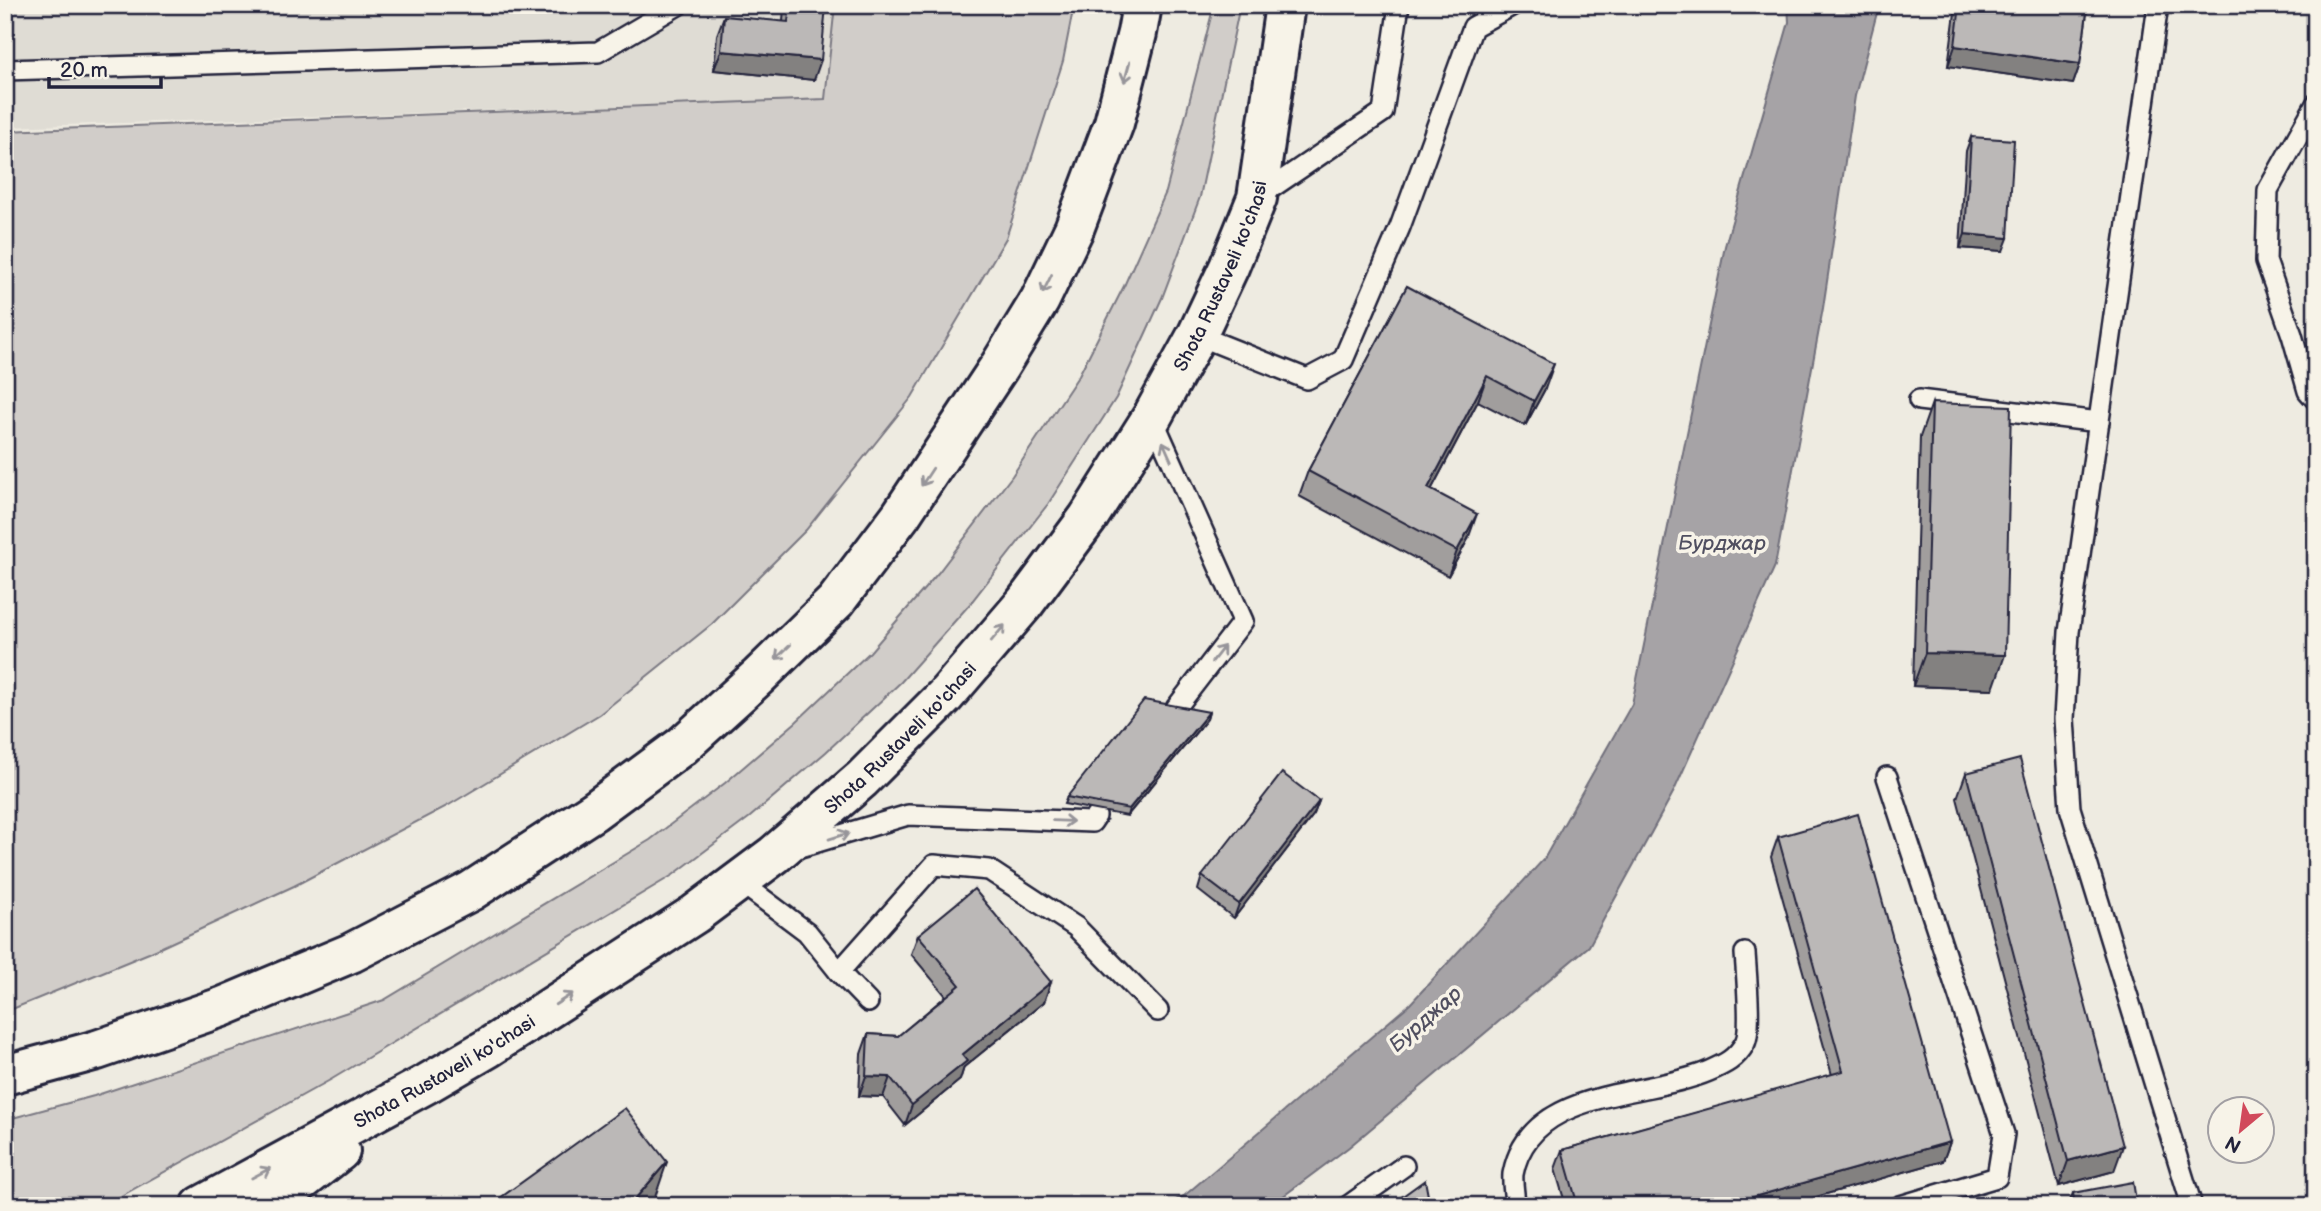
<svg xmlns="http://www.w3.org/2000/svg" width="2321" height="1211" font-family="'Balsamiq Sans',sans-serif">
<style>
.built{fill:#dfdcd4}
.green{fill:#d1cdc9;stroke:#7a7882;stroke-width:2}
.water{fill:#a6a3a6;stroke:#716f7b;stroke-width:2}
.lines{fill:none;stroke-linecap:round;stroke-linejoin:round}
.service-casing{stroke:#22223b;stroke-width:24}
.primary-casing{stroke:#22223b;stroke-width:44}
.service{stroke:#f7f3e8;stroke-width:19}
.primary{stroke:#f7f3e8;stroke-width:38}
.wall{fill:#a19e9d;stroke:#22223b;stroke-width:2}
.shaded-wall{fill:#838180;stroke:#22223b;stroke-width:2}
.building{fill:#bbb8b7;stroke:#22223b;stroke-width:2}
.oneway{stroke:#97959a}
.labels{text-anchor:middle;stroke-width:7;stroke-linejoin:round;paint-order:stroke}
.street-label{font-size:19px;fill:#22223b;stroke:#f7f3e8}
.water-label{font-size:21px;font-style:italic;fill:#504f60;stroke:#f7f3e8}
</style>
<rect width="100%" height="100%" fill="#eeebe1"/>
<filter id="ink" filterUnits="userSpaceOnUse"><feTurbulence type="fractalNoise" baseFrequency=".0143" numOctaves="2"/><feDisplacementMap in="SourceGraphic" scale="14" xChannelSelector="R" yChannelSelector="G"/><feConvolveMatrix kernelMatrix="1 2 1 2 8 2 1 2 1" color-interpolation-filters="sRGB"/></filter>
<g filter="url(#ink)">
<polygon class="built" points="5,5 835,5 825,99 5,127"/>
<g class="green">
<polygon points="835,5 1074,5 1063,61 1006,238 912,397 806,530 712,624 600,714 449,805 294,886 149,953 5,1012 5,131 825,99"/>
<polygon points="1214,5 1240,5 1200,197 1162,298 1116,398 1048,504 969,605 901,682 826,752 750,817 673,875 332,1079 103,1206 5,1206 5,1120 94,1096 384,1000 650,840 725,783 796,722 870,652 938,573 1012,476 1079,375 1124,286 1166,192"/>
</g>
<polygon class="water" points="1788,5 1879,5 1855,96 1823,308 1775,566 1674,791 1589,946 1349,1147 1270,1206 1164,1206 1184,1196 1410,1004 1544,859 1632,704 1725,246 1789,22"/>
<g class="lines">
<g class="service-casing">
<g id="service">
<polyline points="2158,5 2069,632 2064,719 2070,808 2192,1206"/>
<polyline points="5,70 598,52 678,5"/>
<polyline points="2316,104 2268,190 2266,261 2292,335 2308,391 2316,400"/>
<polyline points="1258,197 1383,112 1399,5"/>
<polyline points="1197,335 1307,379 1343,360 1400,227 1473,27 1513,5"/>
<polyline points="1919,400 2099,422"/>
<polyline points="1152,417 1243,621 1176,708"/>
<polyline points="1887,777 2004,1134 1997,1177 1900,1206"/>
<polyline points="794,849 908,815 1092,822 1096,816"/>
<polyline points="739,881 807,932 839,972 868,1002"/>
<polyline points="839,972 934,865 989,870 1076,927 1158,1011"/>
<polyline points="1348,1206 1404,1166"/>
<path d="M 1515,1206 C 1515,1196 1512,1184 1513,1174 C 1529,1087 1646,1098 1709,1071 C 1725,1064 1736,1059 1745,1043 C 1752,1030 1746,970 1745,953"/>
</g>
</g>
<g class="primary-casing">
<g id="primary">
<polyline points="5,1075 97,1050 222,1007 351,953 471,891 594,811 682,746 759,676 836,601 901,515 999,367 1040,300 1074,229 1114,123 1137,33 1142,5"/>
<path id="s1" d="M 201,1206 L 428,1083 L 488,1048 L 695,914 L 774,855 L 862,779 L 945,696 L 1024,604 L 1088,518 L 1152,417 L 1197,335 L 1229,267 L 1257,198 L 1285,5"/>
<polyline points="270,1206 340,1151"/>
</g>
</g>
<use href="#service" class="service"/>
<use href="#primary" class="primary"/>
</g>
<g class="wall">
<polygon points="784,5 826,5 814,80 714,70 717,35 724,16 783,22"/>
<polygon points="1956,5 2088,5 2080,64 2073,84 1948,66"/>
<polygon points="1971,137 2003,251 1960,248 1966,151"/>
<polygon points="1407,286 1545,389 1525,426 1478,401 1431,490 1468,539 1448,576 1299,496 1308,471"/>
<polygon points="1932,403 1993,689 1913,686 1920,437"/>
<polygon points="1209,712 1207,719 1127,816 1064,804 1067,797"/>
<polygon points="1966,773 2114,1171 2059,1186 1957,798"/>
<polygon points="1319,801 1314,814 1234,918 1198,890 1202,876"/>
<polygon points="1778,837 1950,1142 1943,1161 1784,1206 1566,1206 1555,1169 1562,1150 1832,1075 1771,857"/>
<polygon points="918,935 1051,982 1044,1002 964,1067 960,1080 905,1125 883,1097 859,1096 861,1054 868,1034 898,1036 946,996 911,954"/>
<polygon points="2073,1193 2137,1206 2068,1206"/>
</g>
<g class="shaded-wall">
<polygon points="1955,46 2080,64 2073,84 1948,66"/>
<polygon points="721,51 821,60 814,80 714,70"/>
<polygon points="1965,234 2008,238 2003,251 1960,248"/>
<polygon points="1554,364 1545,389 1525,426 1534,401"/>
<polygon points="1487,376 1478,401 1419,513 1428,488"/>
<polygon points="1477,514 1468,539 1448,576 1457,551"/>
<polygon points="1925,653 2005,655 1993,689 1913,686"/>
<polygon points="1209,712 1207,719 1127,816 1129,809"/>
<polygon points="1319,801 1314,814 1234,918 1239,904"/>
<polygon points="1051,982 1044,1002 964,1067 960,1080 905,1125 912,1105 962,1055"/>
<polygon points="866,1076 890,1077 883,1097 859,1096"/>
<polygon points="1950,1142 1943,1161 1784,1206 1721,1206"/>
<polygon points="2123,1146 2114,1171 2059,1186 2068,1161"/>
<polygon points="667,1162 653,1203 650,1206 629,1206"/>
</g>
<g class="building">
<polygon points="790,5 826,5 821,60 721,51 724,16 788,22"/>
<polygon points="1960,5 2088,5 2080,64 1955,46"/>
<polygon points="1971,137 2014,140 2008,238 1965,234"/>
<polygon points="1407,286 1554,364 1534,401 1487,376 1428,488 1477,514 1457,551 1308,471"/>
<polygon points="1932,403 2011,406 2005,655 1925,653"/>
<polygon points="1144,700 1209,712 1129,809 1067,797"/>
<polygon points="2020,759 2123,1146 2068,1161 1966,773"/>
<polygon points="1282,773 1319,801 1239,904 1202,876"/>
<polygon points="1858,814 1950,1142 1721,1206 1578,1206 1562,1150 1843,1071 1778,837"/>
<polygon points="974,889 1051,982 962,1055 967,1061 912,1105 890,1077 866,1076 868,1034 898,1036 960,985 918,935"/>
<polygon points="625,1108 667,1162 629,1206 489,1206"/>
<polygon points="1425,1180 1430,1206 1389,1206"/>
<polygon points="2133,1182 2137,1206 2075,1206 2073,1193"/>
</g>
<defs><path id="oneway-shaft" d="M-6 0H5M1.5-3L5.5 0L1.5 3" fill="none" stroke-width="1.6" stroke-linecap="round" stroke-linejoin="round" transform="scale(1.75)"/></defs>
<g class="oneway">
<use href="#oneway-shaft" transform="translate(1127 72) rotate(105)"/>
<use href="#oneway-shaft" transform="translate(1047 284) rotate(116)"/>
<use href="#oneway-shaft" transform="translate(1167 451) rotate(-114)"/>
<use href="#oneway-shaft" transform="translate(927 477) rotate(123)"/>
<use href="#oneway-shaft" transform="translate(998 633) rotate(-50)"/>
<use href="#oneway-shaft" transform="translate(783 652) rotate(136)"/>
<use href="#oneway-shaft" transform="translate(1218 654) rotate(-52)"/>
<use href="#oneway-shaft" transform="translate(1063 821) rotate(2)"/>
<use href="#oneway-shaft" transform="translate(839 836) rotate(-17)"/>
<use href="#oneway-shaft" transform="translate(564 999) rotate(-33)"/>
<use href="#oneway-shaft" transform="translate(261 1173) rotate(-28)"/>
</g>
</g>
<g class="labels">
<g class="street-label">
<text dy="7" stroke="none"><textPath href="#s1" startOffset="1412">Shota Rustaveli ko'chasi</textPath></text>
<text dy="7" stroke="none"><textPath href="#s1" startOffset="845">Shota Rustaveli ko'chasi</textPath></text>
<text dy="7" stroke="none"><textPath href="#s1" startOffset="278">Shota Rustaveli ko'chasi</textPath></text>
</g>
<g class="water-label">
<text x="1722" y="550">Бурджар</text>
<text transform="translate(1425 1019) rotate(-41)" y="7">Бурджар</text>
</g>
</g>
<rect width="2321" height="1211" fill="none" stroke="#f7f3e8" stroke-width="28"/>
<rect x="14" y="14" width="2293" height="1183" fill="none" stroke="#22223b" stroke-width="2.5" filter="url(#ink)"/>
<g transform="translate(2241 1130) rotate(209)"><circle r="33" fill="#f7f3e8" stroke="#a29fa3" stroke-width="2"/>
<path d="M0-5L12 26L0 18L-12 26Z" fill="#d1495b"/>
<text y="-10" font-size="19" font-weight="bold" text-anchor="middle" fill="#22223b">N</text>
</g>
<path d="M49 77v10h112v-10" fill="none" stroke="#22223b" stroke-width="3.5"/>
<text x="60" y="77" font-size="21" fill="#22223b" stroke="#f7f3e8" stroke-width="5" paint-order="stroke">20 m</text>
</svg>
